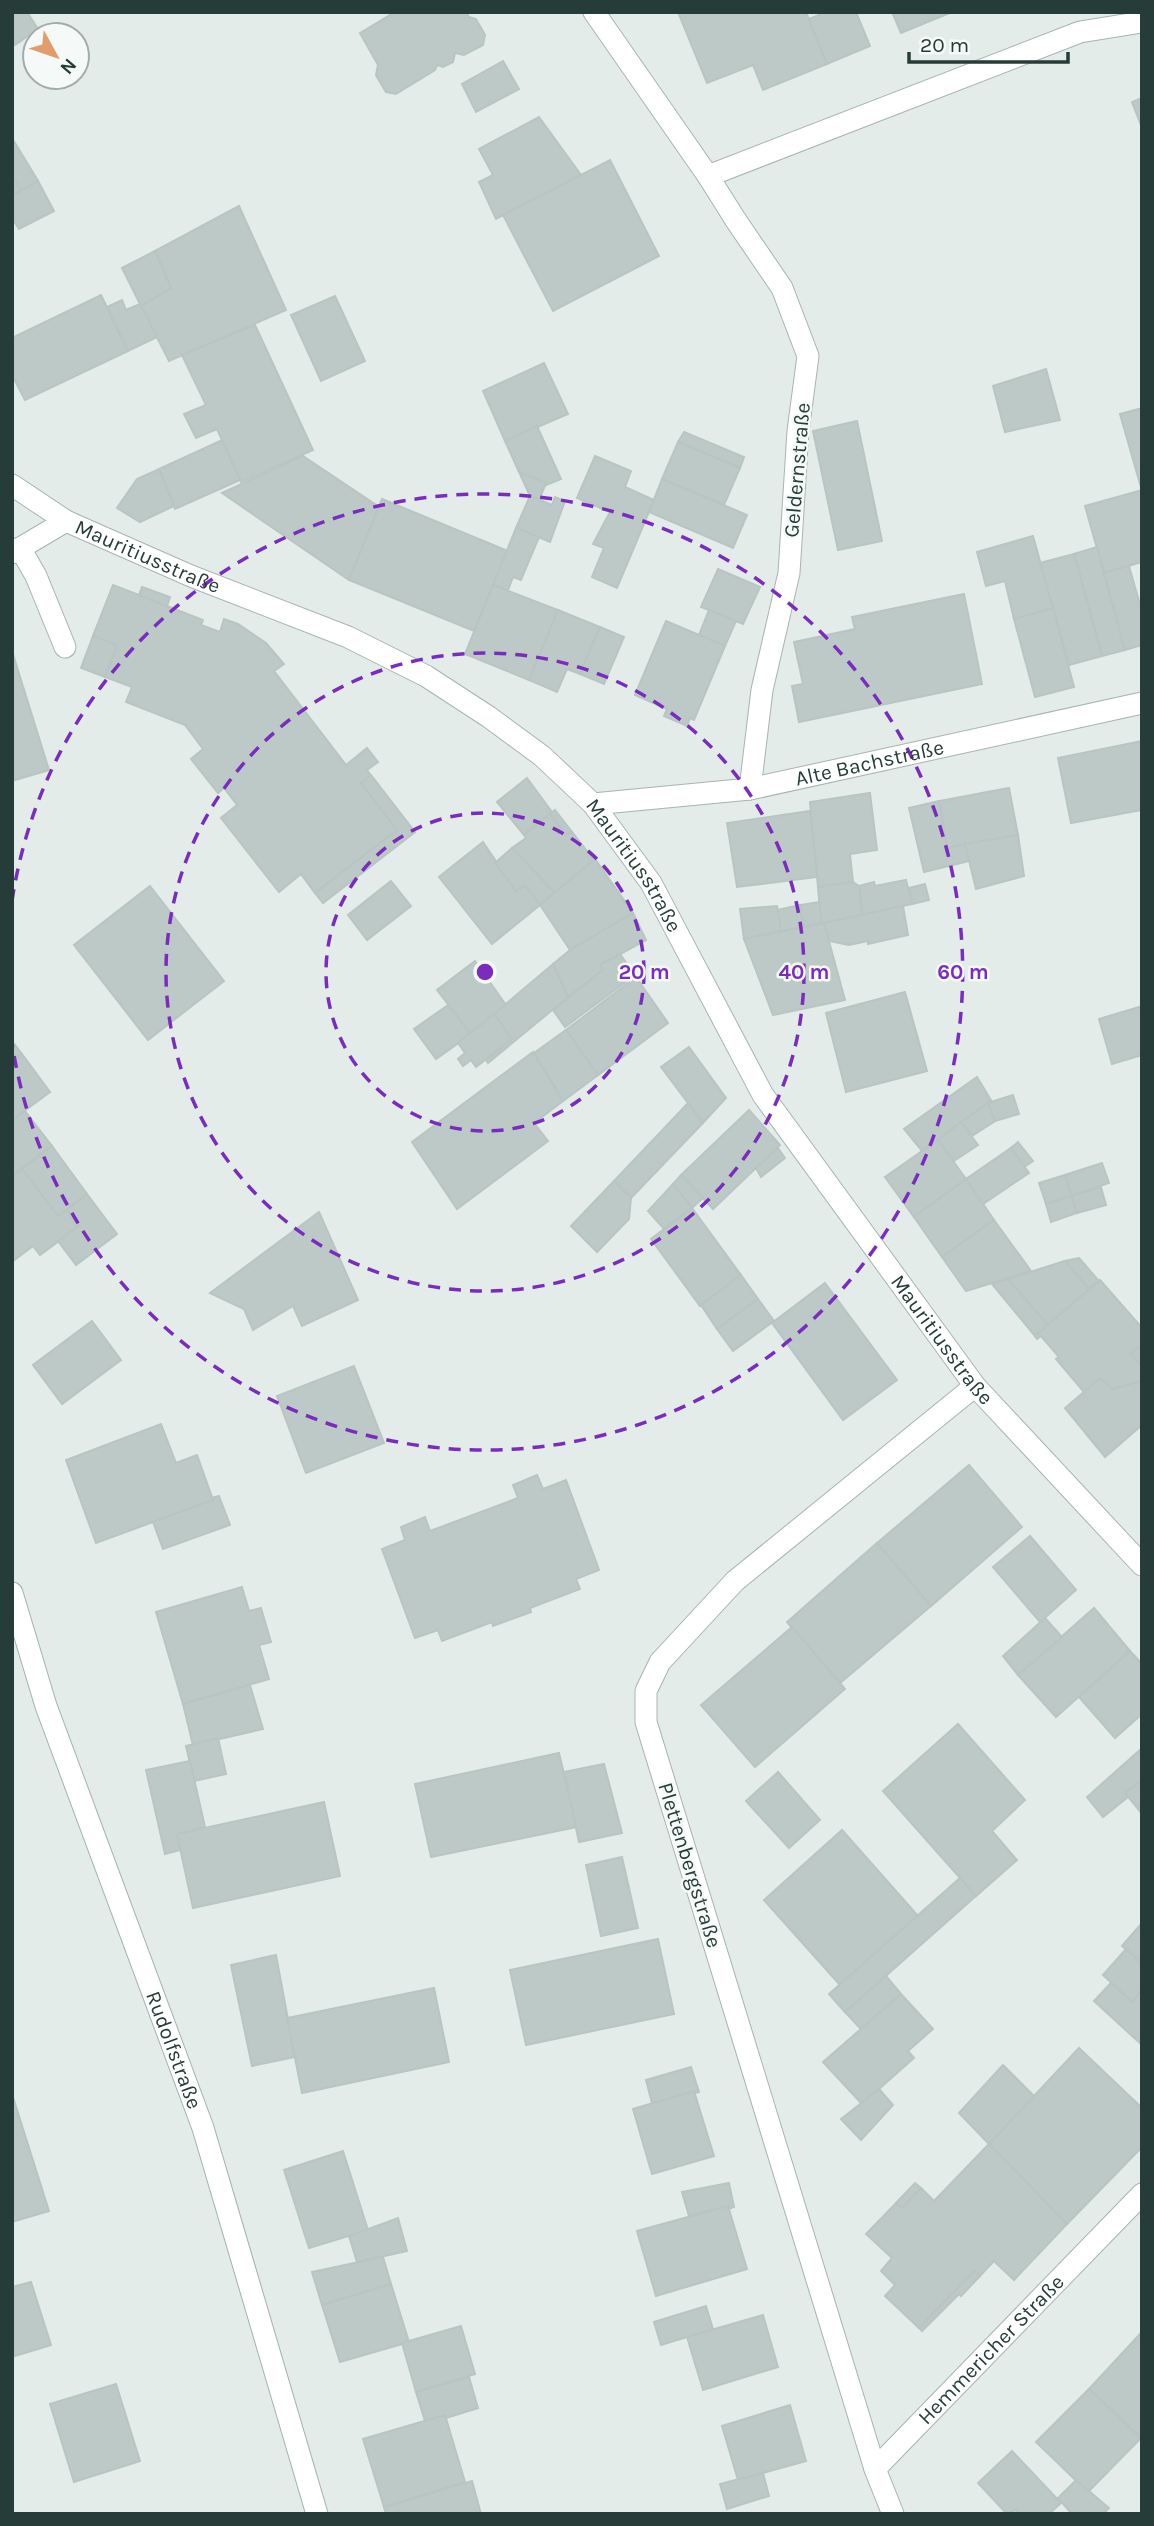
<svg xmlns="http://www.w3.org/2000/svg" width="1154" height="2526" font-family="Karla,sans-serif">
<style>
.building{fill:#bdc9c6;stroke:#b8c5c2;stroke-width:2}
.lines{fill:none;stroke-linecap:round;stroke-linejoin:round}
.lane-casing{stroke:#a7b4b1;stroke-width:23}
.street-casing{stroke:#a7b4b1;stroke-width:23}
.secondary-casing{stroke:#a1b3b0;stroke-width:23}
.lane{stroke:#fff;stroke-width:21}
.street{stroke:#fff;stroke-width:21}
.secondary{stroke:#fff;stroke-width:21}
.ring{fill:none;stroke:#7b2cbf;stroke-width:3.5;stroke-dasharray:12 9}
.labels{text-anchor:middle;stroke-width:5;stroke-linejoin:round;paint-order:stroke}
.street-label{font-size:21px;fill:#263c39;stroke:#f5f9f7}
.centre{fill:#7b2cbf;stroke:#f5f9f7;stroke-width:3.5}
.ring-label{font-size:21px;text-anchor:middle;font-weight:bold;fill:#7b2cbf;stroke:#f5f9f7;stroke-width:5;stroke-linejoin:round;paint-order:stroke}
</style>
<rect width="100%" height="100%" fill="#e4ecea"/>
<g class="building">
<polygon points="12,12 27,12 38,29 15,45 12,41"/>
<polygon points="395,12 466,12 469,17 476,19 485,35 483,45 464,55 455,53 453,62 443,67 437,65 435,70 396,94 386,92 376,75 378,65 360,33"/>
<polygon points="678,12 806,12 827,64 763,90 753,65 707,83"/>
<polygon points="826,12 856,12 870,46 827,64 809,19"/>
<polygon points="892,12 952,12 901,33"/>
<polygon points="503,61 519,89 476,112 462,84"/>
<polygon points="1142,98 1142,128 1132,102"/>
<polygon points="539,117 581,175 496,219 479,182 493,175 479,149"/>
<polygon points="12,138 38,181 21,191 12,176"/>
<polygon points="610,160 659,256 553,311 503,215"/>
<polygon points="12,176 21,191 12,196"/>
<polygon points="38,181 54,211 19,229 12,218 12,196"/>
<polygon points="239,206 286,310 169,361 141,306 171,288 155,251"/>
<polygon points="155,251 171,288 141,306 122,268"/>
<polygon points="101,295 128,351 25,400 12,375 12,338"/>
<polygon points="335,296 365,361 321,381 291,315"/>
<polygon points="122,300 126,310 140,304 157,337 128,351 107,307"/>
<polygon points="255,325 313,450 241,482 217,429 196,438 184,414 206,405 182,355"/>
<polygon points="544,363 568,414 505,441 483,391"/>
<polygon points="1046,369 1060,420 1005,432 993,386"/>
<polygon points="1142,408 1142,491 1120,414"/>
<polygon points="857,421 882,541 838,550 813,431"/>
<polygon points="537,426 561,479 544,486 546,483 519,472 505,441"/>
<polygon points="684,432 744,457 740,468 678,442"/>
<polygon points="222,440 240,480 175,509 159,469"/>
<polygon points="678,442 740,468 724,505 662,479"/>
<polygon points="303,456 379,507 349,580 222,493"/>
<polygon points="595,456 631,471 625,487 654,500 617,588 592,577 604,548 593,544 610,512 577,498"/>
<polygon points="159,469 174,506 140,522 117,508 137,479"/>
<polygon points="519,472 546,483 539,500 530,496"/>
<polygon points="662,479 747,515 733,548 649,512"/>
<polygon points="1142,490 1142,562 1104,573 1085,506"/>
<polygon points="530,496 552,505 555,497 565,501 550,542 516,528"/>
<polygon points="382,499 508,551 474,631 349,580"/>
<polygon points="516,528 539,537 521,580 513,577 508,590 493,585"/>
<polygon points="1033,536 1053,608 1014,619 1005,581 986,586 977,552"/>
<polygon points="1097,547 1125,650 1102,656 1074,554"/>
<polygon points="1074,554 1102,656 1069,665 1040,563"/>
<polygon points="1129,566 1142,612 1142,645 1125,650 1104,573"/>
<polygon points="718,569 760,587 743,624 701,607"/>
<polygon points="113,585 203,620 201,625 220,632 224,619 238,624 266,643 284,664 274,671 346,765 367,748 378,762 367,770 371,776 361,783 397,830 315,893 301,874 279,892 221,818 237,805 224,788 218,793 191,759 203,749 185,725 126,702 132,687 105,677 117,645 93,636"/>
<polygon points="493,585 558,610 529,680 465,654"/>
<polygon points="142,587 170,597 167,606 139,595"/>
<polygon points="964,594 982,684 799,722 792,686 803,684 794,642 855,629 852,617"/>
<polygon points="1053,608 1074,687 1035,697 1014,619"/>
<polygon points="558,610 600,627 580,674 567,669 557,692 529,680"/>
<polygon points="709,610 736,621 725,646 699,635"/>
<polygon points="666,621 725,646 694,720 690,718 687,726 664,716 667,709 635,695"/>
<polygon points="600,627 624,637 604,684 580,674"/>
<polygon points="93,636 117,645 105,677 81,668"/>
<polygon points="12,651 49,770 12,781"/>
<polygon points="1142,741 1142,810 1071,823 1058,758"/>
<polygon points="371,775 415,832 323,903 315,893 397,830 361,783"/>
<polygon points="527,778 552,812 524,835 497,802"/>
<polygon points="1009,788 1018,835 947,848 939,801"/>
<polygon points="870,793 877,850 850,854 853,882 818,887 810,802"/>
<polygon points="939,801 947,848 965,844 969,861 924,872 909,808"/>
<polygon points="555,810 572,832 566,835 550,814"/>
<polygon points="810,811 817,877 737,887 727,823"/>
<polygon points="550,814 566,835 572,832 594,860 555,893 512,848 526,838 524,835"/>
<polygon points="1018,835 1024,876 976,889 965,844"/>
<polygon points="483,842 516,891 525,885 540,905 492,944 439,877"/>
<polygon points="512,848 555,893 540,905 525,885 516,891 495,863"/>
<polygon points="595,859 633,913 570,950 540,905"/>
<polygon points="906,880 912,904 862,915 859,886 874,882 875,886"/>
<polygon points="391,881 411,906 367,940 348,915"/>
<polygon points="853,882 859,886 862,915 821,923 818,887"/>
<polygon points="925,884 929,900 912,904 909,888"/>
<polygon points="150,886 224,981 148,1040 74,945"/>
<polygon points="820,902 821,923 803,927 800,905"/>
<polygon points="800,905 803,927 781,931 777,910"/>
<polygon points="777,906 781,931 744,939 740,909"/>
<polygon points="903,906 908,935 868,944 868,941 849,945 829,941 824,923"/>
<polygon points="633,913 646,940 600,965 603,970 568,997 553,964 570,950"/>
<polygon points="824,923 845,1000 773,1015 744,939"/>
<polygon points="620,954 635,975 565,1027 553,1010 603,970 600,965"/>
<polygon points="475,961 506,1005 471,1034 437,990"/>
<polygon points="553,964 568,997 488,1063 486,1060 512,1039 494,1014"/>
<polygon points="636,977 668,1023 598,1075 566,1030"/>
<polygon points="905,992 927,1071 846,1092 826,1013"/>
<polygon points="448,1005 471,1034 436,1059 414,1029"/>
<polygon points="1142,1006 1142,1055 1112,1064 1099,1019"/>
<polygon points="494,1014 512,1039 476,1067 471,1060 463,1066 458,1059 465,1053 458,1043"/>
<polygon points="566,1030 598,1075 563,1101 534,1053"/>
<polygon points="12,1041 22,1054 12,1061"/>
<polygon points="689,1047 726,1098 703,1123 661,1067"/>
<polygon points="533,1052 563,1101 534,1123 548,1141 457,1209 412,1142"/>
<polygon points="22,1054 50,1092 12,1120 12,1061"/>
<polygon points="977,1077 992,1102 922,1151 904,1129"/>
<polygon points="1013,1095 1019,1114 995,1121 988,1103"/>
<polygon points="688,1103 703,1123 631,1198 614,1181"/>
<polygon points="988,1103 995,1121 972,1136 961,1122"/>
<polygon points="749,1110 780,1145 713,1209 681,1175"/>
<polygon points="25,1111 52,1146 12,1176 12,1120"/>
<polygon points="961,1122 978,1145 954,1161 938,1140"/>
<polygon points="938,1140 966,1179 914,1217 885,1177"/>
<polygon points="1018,1142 1033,1161 1024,1167 1011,1148"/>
<polygon points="52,1146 87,1194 58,1216 22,1169"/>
<polygon points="778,1148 785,1158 761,1177 756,1168"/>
<polygon points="1011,1148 1029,1173 983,1204 966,1179"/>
<polygon points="1102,1163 1109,1183 1071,1196 1065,1175"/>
<polygon points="22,1169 58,1216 67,1210 79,1226 40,1255 33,1246 12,1262 12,1176"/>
<polygon points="681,1175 703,1198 692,1208 673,1184"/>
<polygon points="1065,1175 1071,1196 1046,1204 1039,1183"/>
<polygon points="966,1179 994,1220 942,1257 914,1217"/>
<polygon points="614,1181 631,1198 629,1219 597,1252 571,1226"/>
<polygon points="673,1184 692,1208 664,1229 648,1211"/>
<polygon points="1101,1187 1106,1205 1077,1213 1071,1196"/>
<polygon points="87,1194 117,1234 76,1265 58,1241 79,1226 67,1210"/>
<polygon points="1071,1196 1077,1213 1051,1222 1046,1204"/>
<polygon points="692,1208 741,1275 700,1306 651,1239"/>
<polygon points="319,1212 358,1300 302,1326 293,1306 253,1330 244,1309 210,1293"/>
<polygon points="994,1220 1031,1271 966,1291 942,1257"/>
<polygon points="1079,1258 1099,1281 1089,1289 1065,1261"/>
<polygon points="1065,1261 1089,1289 1048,1325 1008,1279"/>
<polygon points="741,1275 758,1299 717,1329 701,1305"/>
<polygon points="1008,1279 1048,1325 1035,1336 992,1284"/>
<polygon points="1100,1280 1142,1328 1142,1345 1131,1354 1142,1367 1142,1381 1112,1389 1100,1378 1084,1392 1056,1359 1059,1357 1041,1336 1037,1339 1035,1336"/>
<polygon points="825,1283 897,1380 843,1420 772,1323"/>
<polygon points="758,1299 774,1321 733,1351 717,1329"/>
<polygon points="92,1321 121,1360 62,1404 33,1365"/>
<polygon points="1142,1345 1142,1367 1131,1354"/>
<polygon points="354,1366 384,1443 306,1473 277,1396"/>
<polygon points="1100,1378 1112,1389 1142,1381 1142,1425 1105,1457 1065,1408"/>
<polygon points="161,1424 176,1463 197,1455 213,1500 96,1543 66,1460"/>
<polygon points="969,1465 1022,1527 931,1606 877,1543"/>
<polygon points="537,1475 543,1489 566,1480 599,1570 576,1579 580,1589 530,1608 531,1612 493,1626 492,1622 442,1641 438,1630 415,1638 382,1549 405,1540 401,1527 425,1517 430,1531 518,1498 513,1485"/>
<polygon points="219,1496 230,1525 163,1549 153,1522 213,1500 212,1498"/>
<polygon points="1030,1536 1076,1590 1040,1622 993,1567"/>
<polygon points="877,1543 931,1606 840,1683 787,1622"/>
<polygon points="242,1587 249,1611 261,1608 271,1642 259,1645 269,1679 183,1704 156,1612"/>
<polygon points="1094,1608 1130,1651 1056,1717 1018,1675"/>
<polygon points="1045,1618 1062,1637 1018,1675 1003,1656"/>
<polygon points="792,1627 845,1689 755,1767 701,1705"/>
<polygon points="1130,1651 1142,1664 1142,1714 1115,1738 1079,1697"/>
<polygon points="250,1685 263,1729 193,1745 183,1704"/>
<polygon points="958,1724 1025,1800 992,1831 1017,1860 976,1896 883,1791"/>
<polygon points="218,1738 226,1774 194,1781 186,1746"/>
<polygon points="1141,1749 1142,1780 1125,1793 1128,1797 1103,1817 1087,1797"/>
<polygon points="559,1753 577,1827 431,1857 415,1784"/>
<polygon points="190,1761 205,1827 177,1834 180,1850 165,1854 146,1770"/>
<polygon points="604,1764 622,1833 579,1842 564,1772"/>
<polygon points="778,1772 820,1820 789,1848 746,1801"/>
<polygon points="1142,1780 1142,1814 1125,1793"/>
<polygon points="324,1802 340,1876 193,1908 177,1834"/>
<polygon points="842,1830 918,1916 840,1985 764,1900"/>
<polygon points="622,1857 638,1928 601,1936 586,1865"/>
<polygon points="960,1878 976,1896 845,2012 829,1994"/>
<polygon points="1141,1924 1142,1925 1142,1963 1122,1946"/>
<polygon points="658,1939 674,2014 526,2045 510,1970"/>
<polygon points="1126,1949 1142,1964 1142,1994 1140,1992 1132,2002 1103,1975"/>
<polygon points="276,1955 295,2057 252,2066 231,1965"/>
<polygon points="886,1976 901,1994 861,2029 845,2012"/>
<polygon points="1111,1983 1132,2002 1140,1992 1142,1994 1142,2045 1094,2001"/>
<polygon points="434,1988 449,2062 302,2093 287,2018"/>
<polygon points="901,1994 933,2029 908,2051 914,2058 862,2104 823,2062"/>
<polygon points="1079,2048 1142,2108 1142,2147 1067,2224 989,2144"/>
<polygon points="1003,2065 1034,2096 989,2144 959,2113"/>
<polygon points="691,2067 699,2092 652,2103 646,2080"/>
<polygon points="879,2089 893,2105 861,2140 841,2119"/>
<polygon points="694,2091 714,2156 652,2174 633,2109"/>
<polygon points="12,2094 49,2211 12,2222"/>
<polygon points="989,2144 1067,2224 1014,2280 994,2261 980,2276 974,2271 919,2328 885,2296 895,2285 881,2271 892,2258 866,2234 896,2203 902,2208 921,2188 934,2201"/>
<polygon points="343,2151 368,2230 309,2248 284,2170"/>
<polygon points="729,2183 734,2207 729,2209 728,2206 689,2216 682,2192"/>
<polygon points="915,2183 921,2188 902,2208 896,2203"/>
<polygon points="728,2206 747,2269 656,2296 637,2231"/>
<polygon points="398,2218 407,2251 357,2262 349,2236"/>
<polygon points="383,2257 391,2284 322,2305 312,2272"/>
<polygon points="974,2271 980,2276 961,2296 959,2294 922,2331 919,2328"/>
<polygon points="31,2282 51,2345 12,2357 12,2287"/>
<polygon points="391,2284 409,2342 340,2362 322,2305"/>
<polygon points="706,2306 713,2329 661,2345 654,2322"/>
<polygon points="763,2315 778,2367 703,2390 687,2337"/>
<polygon points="461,2326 475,2374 416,2392 402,2343"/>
<polygon points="1140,2334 1142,2336 1141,2438 1089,2389"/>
<polygon points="469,2377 478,2408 446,2418 445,2415 425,2421 416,2392"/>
<polygon points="116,2384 140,2461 74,2482 50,2404"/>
<polygon points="1089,2389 1141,2438 1088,2492 1036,2442"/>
<polygon points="790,2405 806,2461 738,2480 722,2426"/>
<polygon points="445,2415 465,2482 384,2507 363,2439"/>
<polygon points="1012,2451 1061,2503 1049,2514 1019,2514 1016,2510 1007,2514 978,2483"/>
<polygon points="763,2473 769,2496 727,2509 720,2484"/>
<polygon points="1076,2480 1109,2508 1103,2514 1072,2514 1058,2498"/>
<polygon points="472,2481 481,2514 386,2514 384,2507"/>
</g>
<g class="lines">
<g class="lane-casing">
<g id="lane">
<polyline points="594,12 708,176 735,219 782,288 808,356 798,431 789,573 762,690 750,789"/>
<polyline points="708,176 1080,32 1142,22"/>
<polyline points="20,548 36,576 65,647"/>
</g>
</g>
<g class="street-casing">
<g id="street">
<path id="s1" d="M 12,485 L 66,521 L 191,576 L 348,637 L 426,676 L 489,717 L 542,756 L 593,804 L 651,883 L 763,1095 L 975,1386 L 1142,1565"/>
<polyline points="12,553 66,521"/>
<path id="s2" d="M 593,804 L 750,789 L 1142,703"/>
<polyline points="875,2469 646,1722 646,1691 660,1662 735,1581 975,1386"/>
<path id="s3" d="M 893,2514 L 875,2469 L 1142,2194"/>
</g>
</g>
<g class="secondary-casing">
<g id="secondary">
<path id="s4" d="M 12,1593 L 46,1706 L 203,2128 L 317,2514"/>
</g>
</g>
<use href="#lane" class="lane"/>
<use href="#street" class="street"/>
<use href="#secondary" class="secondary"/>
</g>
<g class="ring">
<circle cx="485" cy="972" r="159"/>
<circle cx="485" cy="972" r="319"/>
<path d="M12 901A478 478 0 1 1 12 1043"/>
</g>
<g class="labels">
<g class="street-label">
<text transform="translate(797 470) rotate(-85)" y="7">Geldernstraße</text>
<text dy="7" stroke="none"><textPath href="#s1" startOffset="154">Mauritiusstraße</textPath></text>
<text dy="7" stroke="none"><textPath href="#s2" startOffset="280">Alte Bachstraße</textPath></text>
<text dy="7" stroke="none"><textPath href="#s1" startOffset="742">Mauritiusstraße</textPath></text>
<text dy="7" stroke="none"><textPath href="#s1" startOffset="1309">Mauritiusstraße</textPath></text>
<text transform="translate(690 1865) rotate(73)" y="7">Plettenbergstraße</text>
<text dy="7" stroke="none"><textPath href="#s4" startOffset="485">Rudolfstraße</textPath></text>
<text dy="7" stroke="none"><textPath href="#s3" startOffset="215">Hemmericher Straße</textPath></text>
</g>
</g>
<circle cx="485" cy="972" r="10" class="centre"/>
<g class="ring-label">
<text x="644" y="979">20 m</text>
<text x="804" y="979">40 m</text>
<text x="963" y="979">60 m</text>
</g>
<rect width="1154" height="2526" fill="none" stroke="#263c39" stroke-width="28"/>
<g transform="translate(56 56) rotate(130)"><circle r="33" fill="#f5f9f7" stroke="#a2adab" stroke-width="2"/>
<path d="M0-5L12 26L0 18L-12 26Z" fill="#e19d6d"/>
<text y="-10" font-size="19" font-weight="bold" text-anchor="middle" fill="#263c39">N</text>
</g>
<path d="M909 52v10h159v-10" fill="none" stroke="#263c39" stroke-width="3.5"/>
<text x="920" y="52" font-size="21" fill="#263c39" stroke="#f5f9f7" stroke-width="5" paint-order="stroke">20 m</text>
</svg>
